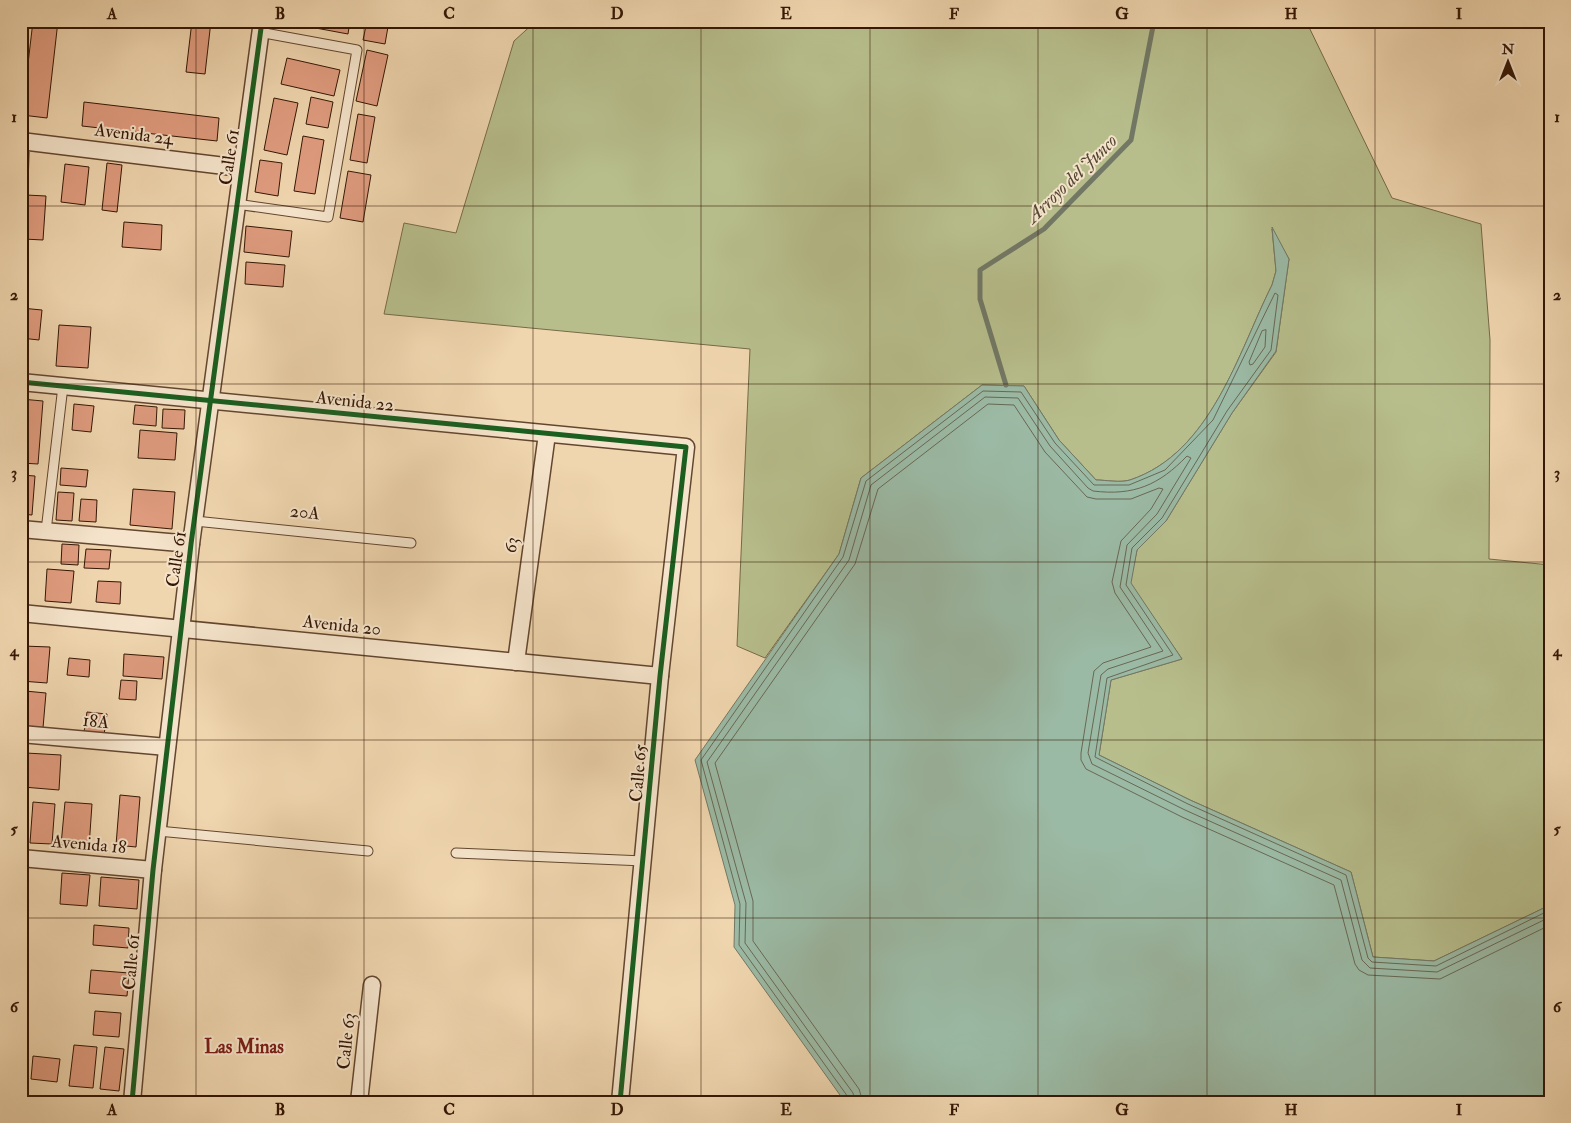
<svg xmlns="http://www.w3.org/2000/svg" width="1571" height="1123" font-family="'IM FELL Double Pica',serif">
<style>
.green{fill:#b7be8c;stroke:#766a48}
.water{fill:#9bbaa5;stroke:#727865}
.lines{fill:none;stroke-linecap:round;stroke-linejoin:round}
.shore{stroke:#686854;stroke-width:1}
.stream{stroke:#727865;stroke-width:5}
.building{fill:#e09c7f;stroke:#341604}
.service-casing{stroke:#63462f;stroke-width:11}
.minor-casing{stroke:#63462f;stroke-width:19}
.service{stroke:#f5e4cb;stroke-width:9}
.minor{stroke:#f5e4cb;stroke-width:16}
.cycleway-casing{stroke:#f5e4cb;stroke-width:8}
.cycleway{stroke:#1b5e20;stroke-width:5}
.grid{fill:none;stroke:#341604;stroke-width:1;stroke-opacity:0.55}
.labels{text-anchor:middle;stroke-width:4;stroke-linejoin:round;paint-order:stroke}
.street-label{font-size:18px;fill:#341604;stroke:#f5e4cb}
.water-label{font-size:19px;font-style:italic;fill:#534734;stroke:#f5e4cb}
.neighbourhood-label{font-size:19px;font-weight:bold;fill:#7a1f14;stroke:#f5e4cb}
.neatline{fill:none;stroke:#341604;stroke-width:2}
.grid-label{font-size:16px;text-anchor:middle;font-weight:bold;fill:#341604}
</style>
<rect width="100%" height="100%" fill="#f0d6af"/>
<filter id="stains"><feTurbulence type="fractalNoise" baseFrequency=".004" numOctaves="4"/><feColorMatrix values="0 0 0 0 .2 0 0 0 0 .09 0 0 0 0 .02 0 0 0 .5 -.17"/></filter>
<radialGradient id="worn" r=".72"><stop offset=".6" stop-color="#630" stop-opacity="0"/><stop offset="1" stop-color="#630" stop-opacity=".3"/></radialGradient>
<path class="green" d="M 536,21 L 1306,21 L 1392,198 L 1481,224 L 1490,340 L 1489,559 L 1550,565 L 1550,905 L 1434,961 L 1373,957 L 1351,872 L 1190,800 L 1099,755 L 1111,680 L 1182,659 L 1130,583 L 1137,550 L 1166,521 L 1232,413 L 1276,352 L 1289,259 L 1272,229 L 1276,271 L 1272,285 C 1238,353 1211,453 1130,480 C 1120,483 1106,480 1096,480 L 1059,440 L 1024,386 L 982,385 L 861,478 L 839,554 L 765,658 L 737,646 L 750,349 L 384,314 L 404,223 L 456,233 L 514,41 Z"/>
<path class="water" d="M 1272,227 L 1289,259 L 1276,351 L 1232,413 L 1166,521 L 1137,550 L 1131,583 L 1182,659 L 1111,680 L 1099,755 L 1190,800 L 1351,872 L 1373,957 L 1434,961 L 1550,905 L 1550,1102 L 845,1102 L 734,947 L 735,905 L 695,760 L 839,554 L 861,478 L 982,385 L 1024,386 L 1059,440 L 1096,480 C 1106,480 1120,483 1130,480 C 1211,453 1238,353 1272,285 L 1276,271 Z"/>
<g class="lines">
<g class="shore">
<polygon points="1266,330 1265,347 1253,364 1250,365 1249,362 1262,331"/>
<polyline points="849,1102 848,1097 739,945 740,904 701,760 843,557 866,481 983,391 1021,392 1055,443 1094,485 1129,485 1165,470 1213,420 1275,293 1278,295 1271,350 1227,411 1162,518 1132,548 1126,585 1173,655 1107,678 1095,757 1188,804 1346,875 1368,958 1372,962 1436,966 1550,910"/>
<path d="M 855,1102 L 853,1093 L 745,943 L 746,903 L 707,762 L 849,560 L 871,485 L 985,397 L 1018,398 L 1050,446 L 1088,488 L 1093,491 C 1134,496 1159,485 1187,456 L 1191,458 L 1157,514 L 1127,545 L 1120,587 L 1163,651 L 1108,669 L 1101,675 L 1088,753 L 1092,764 L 1185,810 L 1341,880 L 1362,960 L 1370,968 L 1437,972 L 1550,917"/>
<polyline points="863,1102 859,1089 753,941 753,901 715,763 855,564 878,489 988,404 1014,405 1045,452 1087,497 1096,499 1131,499 1159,488 1163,489 1151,509 1121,541 1112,582 1115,593 1151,647 1103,663 1094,671 1081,753 1081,760 1086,769 1182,817 1334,885 1355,964 1359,970 1368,975 1440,979 1550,925"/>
</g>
<polyline class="stream" points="1006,385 980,299 980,270 1044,229 1131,140 1154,21"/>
</g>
<g class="building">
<polygon points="33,21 58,21 47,118 22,115"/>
<polygon points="192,21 211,21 205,74 186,72"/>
<polygon points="295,21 350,21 348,34 294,24"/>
<polygon points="367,21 389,21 385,44 363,40"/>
<polygon points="367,50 388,55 377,106 356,101"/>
<polygon points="287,58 340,70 334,96 281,84"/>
<polygon points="311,97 333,102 328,128 306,124"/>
<polygon points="274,98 298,103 287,155 264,150"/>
<polygon points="84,102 219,118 217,141 82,126"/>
<polygon points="358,114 375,117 367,163 350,160"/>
<polygon points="303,136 324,140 315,194 294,191"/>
<polygon points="21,152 29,152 28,189 21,189"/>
<polygon points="260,160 282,163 278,196 255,192"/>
<polygon points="107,163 122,165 117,212 102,210"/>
<polygon points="65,164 89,167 85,205 61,202"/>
<polygon points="348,171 371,175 363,222 340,218"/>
<polygon points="26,195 46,196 43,240 24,239"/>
<polygon points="124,222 162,225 161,250 122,247"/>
<polygon points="246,226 292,231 289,257 244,252"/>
<polygon points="246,262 285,265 283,287 245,284"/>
<polygon points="21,308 42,310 39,340 21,338"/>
<polygon points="59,325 91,327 88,368 56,366"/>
<polygon points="21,399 43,401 38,464 21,463"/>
<polygon points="74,404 94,406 91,432 72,430"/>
<polygon points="135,405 157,407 156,426 133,424"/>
<polygon points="163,409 185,410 184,429 162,428"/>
<polygon points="140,430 177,433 175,460 138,458"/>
<polygon points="61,468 88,470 86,487 60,485"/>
<polygon points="21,475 35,476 32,515 21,514"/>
<polygon points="133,489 175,492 172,529 130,525"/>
<polygon points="58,492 74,493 72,521 56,520"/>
<polygon points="81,499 97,500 96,522 79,521"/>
<polygon points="62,544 79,545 78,565 61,564"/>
<polygon points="86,549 111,550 109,569 84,568"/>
<polygon points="47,569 74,571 71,603 45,601"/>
<polygon points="98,581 121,582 120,604 96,602"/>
<polygon points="23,646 50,647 47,683 21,681"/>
<polygon points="124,654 164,657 162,679 123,676"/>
<polygon points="69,658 90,660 89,677 67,675"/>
<polygon points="121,680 137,681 136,700 119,699"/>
<polygon points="25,691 46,693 43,728 22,726"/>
<polygon points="87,712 107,714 104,735 84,732"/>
<polygon points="26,753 61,755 59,790 23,787"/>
<polygon points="120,795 140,797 136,847 116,845"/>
<polygon points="33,802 55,804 52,844 30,843"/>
<polygon points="65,802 92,804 89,847 61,845"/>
<polygon points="21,803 27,803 24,842 21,841"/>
<polygon points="62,873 90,875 87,906 60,904"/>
<polygon points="101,877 139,880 137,909 99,906"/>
<polygon points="94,925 129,928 128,948 93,945"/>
<polygon points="91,970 129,973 127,996 89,993"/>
<polygon points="95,1011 121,1013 119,1037 93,1035"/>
<polygon points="74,1045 97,1047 93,1088 69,1086"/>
<polygon points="105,1047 124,1049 119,1091 100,1089"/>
<polygon points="33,1056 60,1059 57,1082 31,1079"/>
</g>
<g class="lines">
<g class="service-casing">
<g id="service">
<polyline points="236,204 328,217 357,50 259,32"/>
<polyline points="195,521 411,543"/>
<polyline points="46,531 63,386"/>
<polyline points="158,831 368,851"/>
<polyline points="456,853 644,861"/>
</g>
</g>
<g class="minor-casing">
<g id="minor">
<polyline points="21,141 241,168"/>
<polyline points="21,382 686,447 660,676 620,1102"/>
<polyline points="21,529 191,544"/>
<polyline points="21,613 660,676"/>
<polyline points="516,662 547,434"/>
<polyline points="21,734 167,747"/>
<polyline points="21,858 153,870"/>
<polyline points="132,1102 153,870 191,544 262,21"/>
<polyline points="359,1102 372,985"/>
</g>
</g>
<use href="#service" class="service"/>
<use href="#minor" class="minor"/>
<g class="cycleway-casing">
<g id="cycleway">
<polyline points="21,382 686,447 660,676 620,1102"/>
<polyline points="132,1102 153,870 191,544 262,21"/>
</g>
</g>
<use href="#cycleway" class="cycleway"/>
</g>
<path class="grid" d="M 196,21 L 196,1102M 364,21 L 364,1102M 533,21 L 533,1102M 701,21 L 701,1102M 870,21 L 870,1102M 1038,21 L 1038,1102M 1207,21 L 1207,1102M 1375,21 L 1375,1102M 21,206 L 1550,206M 21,384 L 1550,384M 21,562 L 1550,562M 21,740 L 1550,740M 21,918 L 1550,918"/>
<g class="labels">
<g class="street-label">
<text transform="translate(134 134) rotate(7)" y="6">Avenida 24</text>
<text transform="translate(229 157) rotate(-82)" y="6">Calle 61</text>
<text transform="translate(355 401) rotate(6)" y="6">Avenida 22</text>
<text transform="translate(305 512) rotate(6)" y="6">20A</text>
<text transform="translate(511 545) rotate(-82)" y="6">63</text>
<text transform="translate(176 559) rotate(-82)" y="6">Calle 61</text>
<text transform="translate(342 625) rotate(6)" y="6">Avenida 20</text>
<text transform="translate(96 721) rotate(5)" y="6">18A</text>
<text transform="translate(638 773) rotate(-85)" y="6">Calle 65</text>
<text transform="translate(89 844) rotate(5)" y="6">Avenida 18</text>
<text transform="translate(131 962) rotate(-85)" y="6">Calle 61</text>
<text transform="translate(346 1041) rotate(-84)" y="6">Calle 63</text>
</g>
<g class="water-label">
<text transform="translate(1071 178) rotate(-44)" y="7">Arroyo del Junco</text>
</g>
<g class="neighbourhood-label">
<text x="244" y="1053">Las Minas</text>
</g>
</g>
<rect width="1571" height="1123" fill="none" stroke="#f0d6af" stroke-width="55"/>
<g transform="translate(1508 62)" stroke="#f5e4cb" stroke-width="4" paint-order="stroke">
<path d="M0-4L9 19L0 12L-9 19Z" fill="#341604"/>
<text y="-8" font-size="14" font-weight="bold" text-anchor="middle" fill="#341604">N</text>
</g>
<rect x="28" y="28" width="1516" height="1068" class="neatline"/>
<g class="grid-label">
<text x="112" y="19">A</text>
<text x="280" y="19">B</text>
<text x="449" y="19">C</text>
<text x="617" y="19">D</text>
<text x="786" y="19">E</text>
<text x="954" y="19">F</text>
<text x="1122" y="19">G</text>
<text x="1291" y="19">H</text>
<text x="1459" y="19">I</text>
<text x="14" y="122">1</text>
<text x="1557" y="122">1</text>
<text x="14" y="300">2</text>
<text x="1557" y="300">2</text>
<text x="14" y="478">3</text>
<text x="1557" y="478">3</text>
<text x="14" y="656">4</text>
<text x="1557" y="656">4</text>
<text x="14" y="834">5</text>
<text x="1557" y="834">5</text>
<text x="14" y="1012">6</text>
<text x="1557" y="1012">6</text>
<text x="112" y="1115">A</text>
<text x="280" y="1115">B</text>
<text x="449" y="1115">C</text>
<text x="617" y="1115">D</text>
<text x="786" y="1115">E</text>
<text x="954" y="1115">F</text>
<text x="1122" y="1115">G</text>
<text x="1291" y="1115">H</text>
<text x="1459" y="1115">I</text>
</g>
<rect width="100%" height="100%" filter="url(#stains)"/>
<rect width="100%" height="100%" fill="url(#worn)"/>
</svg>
